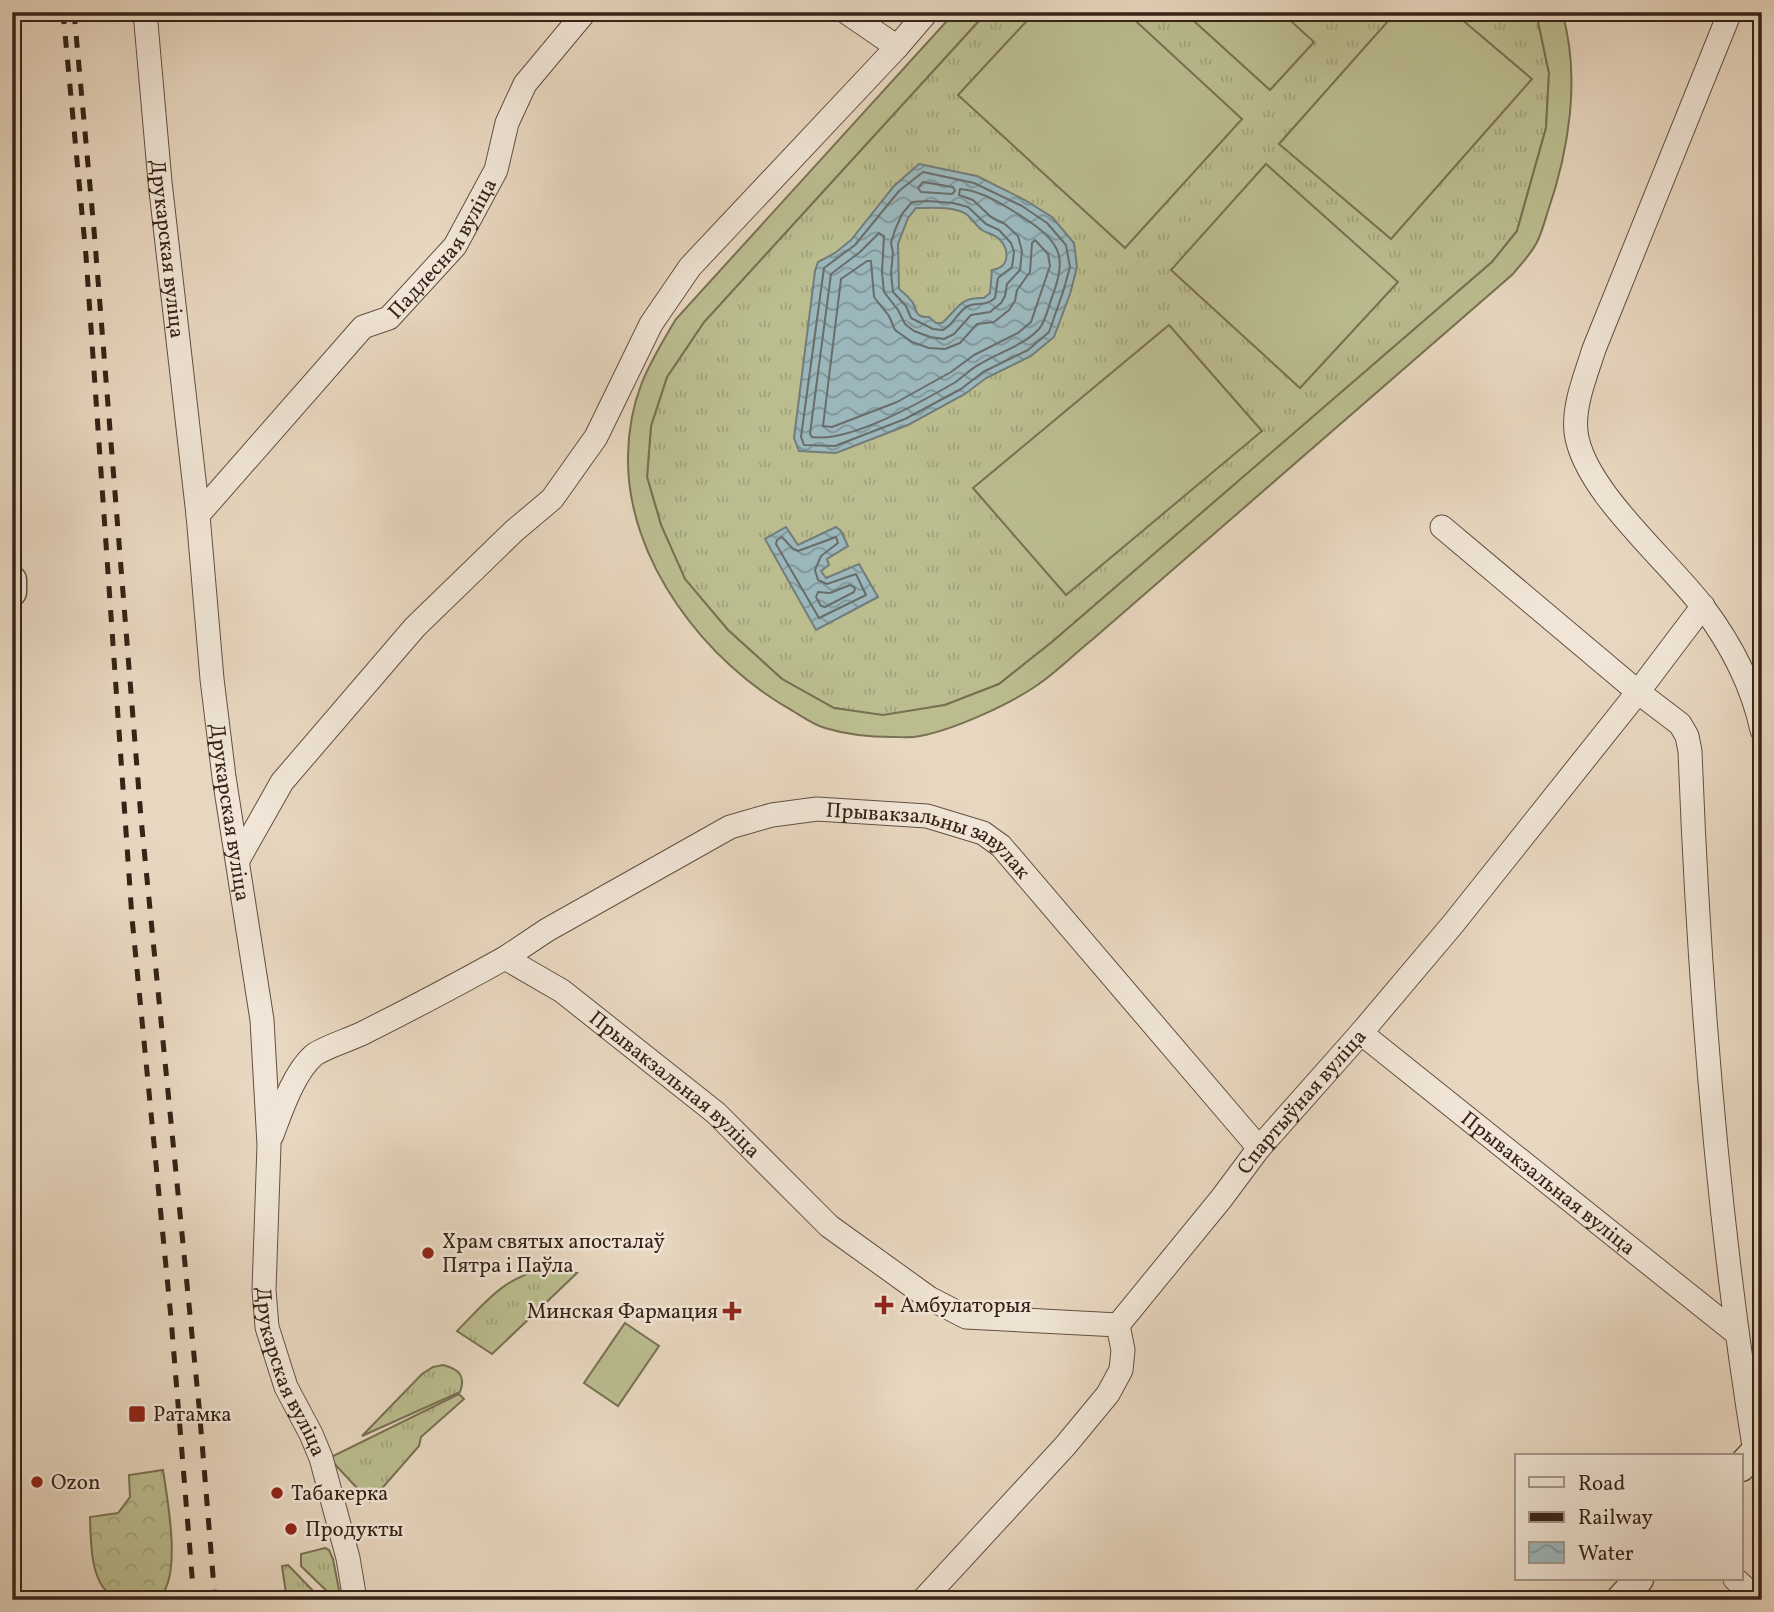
<svg xmlns="http://www.w3.org/2000/svg" width="1774" height="1612" font-family="Vollkorn,serif">
<style>
.grass{fill:url(#grass-tufts);stroke:#787053;stroke-width:2}
.forest{fill:url(#forest-crowns);stroke:#787053;stroke-width:2}
.pitch{fill:#bbbd8f;stroke:#787053;stroke-width:2}
.water{fill:url(#water-waves);stroke:#727c7a;stroke-width:2;fill-rule:evenodd}
.lines{fill:none;stroke-linecap:round;stroke-linejoin:round}
.shore{stroke:#686d6a;stroke-width:2}
.minor-casing{stroke:#625041;stroke-width:25}
.tertiary-casing{stroke:#625041;stroke-width:31}
.minor{stroke:#f0e5d6;stroke-width:23}
.tertiary{stroke:#f0e5d6;stroke-width:28}
.rail{stroke:#352317;stroke-width:5;stroke-dasharray:12 12;stroke-linecap:butt}
.poi-dot{fill:#8f2418;stroke:#f0e5d6;stroke-width:2.5}
.labels{text-anchor:middle;stroke-width:5;stroke-linejoin:round;paint-order:stroke}
.street-label{font-size:21px;fill:#352317;stroke:#f0e5d6}
.poi-label{font-size:21px;fill:#352317;stroke:#f0e5d6;text-anchor:start}
</style>
<defs>
<pattern id="grass-tufts" width="24" height="20" patternUnits="userSpaceOnUse" patternTransform="scale(1.75)"><rect width="24" height="20" fill="#bbbd8f"/><path d="M3 7l-1-3M5 7V3M7 7l1-3M15 17l-1-3M17 17v-4M19 17l1-3" fill="none" stroke="#a1a27b"/></pattern>
<pattern id="forest-crowns" width="20" height="18" patternUnits="userSpaceOnUse" patternTransform="scale(1.75)"><rect width="20" height="18" fill="#bbbd8f"/><path d="M2 6a3 3 0 1 1 6 0M12 15a3 3 0 1 1 6 0" fill="none" stroke="#a1a27b"/></pattern>
<pattern id="water-waves" width="16" height="10" patternUnits="userSpaceOnUse" patternTransform="scale(1.75)"><rect width="16" height="10" fill="#9bb7bc"/><path d="M0 5q4-4 8 0t8 0" fill="none" stroke="#7f9498"/></pattern>
</defs>
<rect width="100%" height="100%" fill="#e8d7c0"/>
<filter id="stains"><feTurbulence type="fractalNoise" baseFrequency=".00286" numOctaves="4"/><feColorMatrix values="0 0 0 0 .2 0 0 0 0 .09 0 0 0 0 .02 0 0 0 .5 -.17"/></filter>
<radialGradient id="worn" r=".72"><stop offset=".6" stop-color="#630" stop-opacity="0"/><stop offset="1" stop-color="#630" stop-opacity=".3"/></radialGradient>
<g class="grass">
<polygon points="987,12 1536,12 1549,73 1546,128 1517,231 1492,262 1052,642 999,684 945,705 883,716 834,708 782,679 728,630 685,580 661,525 647,477 651,426 667,377 704,322"/>
<path d="M 543,1269 L 564,1270 L 577,1273 L 492,1354 L 457,1331 C 486,1302 502,1279 543,1269 Z"/>
<path d="M 443,1365 C 459,1369 466,1376 460,1392 L 362,1436 L 422,1374 L 433,1367 Z"/>
<polygon points="459,1394 464,1399 421,1437 419,1446 370,1502 329,1458"/>
<polygon points="325,1548 329,1550 333,1559 341,1600 336,1600 301,1566 301,1554"/>
<polygon points="288,1565 322,1600 287,1600 282,1566"/>
</g>
<path class="forest" d="M 163,1470 C 167,1498 184,1583 156,1600 C 146,1600 133,1602 122,1600 C 89,1593 91,1542 90,1517 L 118,1513 L 130,1497 L 129,1475 Z"/>
<g class="pitch">
<path d="M 955,12 L 987,12 L 704,322 L 667,377 L 651,426 L 647,477 L 661,525 L 685,579 L 728,630 L 782,679 L 834,708 L 883,715 L 945,705 L 999,684 L 1052,642 L 1492,262 L 1517,231 L 1546,128 L 1549,73 L 1536,12 L 1562,12 C 1581,77 1569,151 1547,214 C 1544,224 1541,235 1536,244 C 1530,255 1521,264 1513,274 L 1093,639 C 1074,654 1056,673 1036,686 C 1008,705 953,730 920,736 C 911,738 902,737 893,737 C 869,737 848,735 825,728 C 814,725 803,717 793,711 C 706,663 626,560 628,456 C 629,398 647,367 676,319 Z"/>
<polygon points="1035,12 1126,12 1242,119 1125,248 958,95"/>
<polygon points="1184,12 1281,12 1314,42 1270,90"/>
<polygon points="1396,12 1453,12 1532,79 1391,239 1279,144"/>
<polygon points="1266,164 1398,282 1300,388 1171,270"/>
<polygon points="1169,325 1262,431 1066,595 973,488"/>
<polygon points="625,1323 659,1346 618,1406 584,1383"/>
</g>
<g class="water">
<path d="M 919,164 L 977,176 L 1025,200 L 1052,217 L 1074,243 L 1077,267 L 1070,294 L 1054,337 L 1031,356 L 986,378 L 965,394 L 908,425 L 836,453 L 799,451 L 794,438 L 815,271 L 818,262 L 835,253 L 851,240 L 894,186 ZM 916,208 C 930,208 953,206 966,214 C 972,218 976,226 982,230 C 986,233 992,234 997,237 C 1010,248 1011,267 992,270 L 990,293 L 984,298 C 959,297 959,308 942,323 L 936,323 L 929,317 C 916,318 917,312 913,303 C 910,298 904,293 899,289 L 898,244 L 908,218 Z"/>
<polygon points="786,527 798,545 836,527 841,531 848,546 827,559 829,565 821,571 826,578 859,564 878,597 816,630 765,539"/>
</g>
<g class="lines">
<g class="shore">
<polygon points="923,172 974,183 1022,206 1047,223 1066,245 1070,267 1063,292 1049,332 1028,350 983,372 961,389 905,419 835,446 804,445 801,437 824,268 855,245 899,191"/>
<polygon points="923,182 953,187 955,191 952,194 921,192 918,188"/>
<path d="M 960,189 C 982,190 1009,208 1027,220 C 1064,244 1066,260 1051,300 C 1048,309 1045,322 1039,329 C 1023,346 999,352 980,364 C 970,369 963,377 954,383 C 921,402 849,443 812,437 L 810,434 L 831,274 L 860,252 L 879,233 L 884,236 L 882,273 L 884,292 L 898,310 L 905,324 L 914,331 L 930,337 L 944,339 L 954,334 L 971,315 L 990,312 L 1001,303 L 1005,296 L 1007,284 L 1020,270 L 1022,251 L 1018,236 L 1005,224 L 991,217 L 973,200 L 959,195 Z"/>
<path d="M 927,201 L 953,203 L 968,207 L 986,224 L 999,230 L 1011,243 L 1014,252 L 1012,267 L 998,278 L 995,298 C 983,308 979,301 968,306 C 958,311 954,324 943,330 L 933,329 L 911,318 L 906,306 L 893,292 L 891,273 L 893,253 L 891,243 L 895,230 L 902,214 L 912,202 Z"/>
<polygon points="1035,240 1048,254 1050,266 1031,322 1018,333 974,355 951,372 897,402 832,427 823,426 841,279 867,261 871,261 874,297 889,316 895,330 912,342 929,348 945,349 960,343 977,324 994,322 1009,310 1015,301 1017,290 1030,272 1032,243"/>
<polygon points="782,537 793,549 798,551 836,537 838,543 821,556 815,570 818,580 827,584 856,574 866,595 819,618 776,544 777,540"/>
<polygon points="850,585 855,588 854,592 825,607 821,606 816,597 818,592 830,593"/>
</g>
<g class="minor-casing">
<g id="minor">
<path id="s1" d="M 145,12 L 160,182 L 198,515 L 212,679 L 224,777 L 262,1020 L 269,1145 L 264,1290 L 267,1327 L 286,1387 L 311,1434 L 321,1458 L 348,1558 L 355,1600"/>
<polyline points="846,12 897,47 927,12"/>
<path d="M 1730,12 L 1594,349 C 1586,375 1573,405 1576,432 C 1583,490 1668,560 1703,607 C 1731,644 1752,684 1762,730"/>
<path id="s2" d="M 198,515 L 363,327 L 389,318 L 455,246 L 496,170 L 507,123 L 525,84 L 585,12"/>
<path d="M 1442,527 L 1638,692 L 1680,724 L 1687,736 L 1690,751 C 1699,986 1717,1220 1755,1452"/>
<polyline points="238,860 282,782 415,627 514,531 552,499 596,437 651,324 690,267 897,47"/>
<path id="s3" d="M 505,958 L 547,930 L 730,827 L 772,815 L 817,809 L 927,816 L 983,833 L 1001,846 L 1259,1148"/>
<path id="s4" d="M 1361,1033 L 1735,1332"/>
<path id="s5" d="M 272,1135 C 281,1111 294,1072 314,1055 C 323,1048 351,1039 363,1033 C 411,1009 458,984 505,958 L 562,991 L 716,1113 L 829,1226 L 929,1298 L 966,1317 L 1118,1325"/>
<polyline points="1735,1579 1758,1600"/>
<path id="s6" d="M 923,1600 L 1065,1446 L 1108,1394 L 1121,1370 L 1123,1350 L 1118,1325 L 1221,1199 L 1259,1148 L 1361,1033 L 1453,924 L 1638,692 L 1703,606"/>
</g>
</g>
<g class="tertiary-casing">
<g id="tertiary">
<polyline points="12,580 12,592"/>
<polyline points="1741,1467 1762,1444"/>
<polyline points="1620,1600 1639,1579"/>
</g>
</g>
<use href="#minor" class="minor"/>
<use href="#tertiary" class="tertiary"/>
<g class="rail">
<polyline points="63,12 86,256 132,918 171,1318 194,1600"/>
<polyline points="74,12 94,230 141,818 199,1406 215,1600"/>
</g>
</g>
<g class="poi-dot">
<circle cx="428" cy="1253" r="7"/>
<path d="M880.5 1294.5h7v7h7v7h-7v7h-7v-7h-7v-7h7z"/>
<path d="M728.5 1300.5h7v7h7v7h-7v7h-7v-7h-7v-7h7z"/>
<rect x="128" y="1405" width="18" height="18" rx="3.5"/>
<circle cx="37" cy="1482" r="7"/>
<circle cx="277" cy="1493" r="7"/>
<circle cx="291" cy="1529" r="7"/>
</g>
<g class="labels">
<g class="street-label">
<text dy="7" stroke="none"><textPath href="#s2" startOffset="366">Падлесная вуліца</textPath></text>
<text dy="7" stroke="none"><textPath href="#s1" startOffset="238">Друкарская вуліца</textPath></text>
<text dy="7" stroke="none"><textPath href="#s1" startOffset="805">Друкарская вуліца</textPath></text>
<text dy="7" stroke="none"><textPath href="#s3" startOffset="469">Прывакзальны завулак</textPath></text>
<text dy="7" stroke="none"><textPath href="#s5" startOffset="518">Прывакзальная вуліца</textPath></text>
<text dy="7" stroke="none"><textPath href="#s6" startOffset="639">Спартыўная вуліца</textPath></text>
<text dy="7" stroke="none"><textPath href="#s4" startOffset="240">Прывакзальная вуліца</textPath></text>
<text dy="7" stroke="none"><textPath href="#s1" startOffset="1372">Друкарская вуліца</textPath></text>
</g>
<g class="poi-label">
<text x="442" y="1248">Храм святых апосталаў<tspan x="442" dy="24">Пятра і Паўла</tspan></text>
<text x="900" y="1312">Амбулаторыя</text>
<text x="718" y="1318" text-anchor="end">Минская Фармация</text>
<text x="153" y="1421">Ратамка</text>
<text x="51" y="1489">Ozon</text>
<text x="291" y="1500">Табакерка</text>
<text x="305" y="1536">Продукты</text>
</g>
</g>
<rect width="1774" height="1612" fill="none" stroke="#e8d7c0" stroke-width="42"/>
<rect x="14" y="14" width="1746" height="1584" fill="none" stroke="#352317" stroke-width="3.5"/>
<rect x="21" y="21" width="1732" height="1570" fill="none" stroke="#352317" stroke-width="2"/>
<rect x="1515" y="1454" width="228" height="126" fill="#f0e5d6" stroke="#a5978a" stroke-width="2"/>
<rect x="1529" y="1477" width="35" height="10" fill="#f0e5d6" stroke="#a5978a" stroke-width="2"/>
<text x="1578" y="1490" font-size="21" fill="#352317">Road</text>
<rect x="1529" y="1512" width="35" height="10" fill="#352317" stroke="#a5978a" stroke-width="2"/>
<text x="1578" y="1524" font-size="21" fill="#352317">Railway</text>
<rect x="1529" y="1542" width="35" height="21" fill="url(#water-waves)" stroke="#a5978a" stroke-width="2"/>
<text x="1578" y="1560" font-size="21" fill="#352317">Water</text>
<rect width="100%" height="100%" filter="url(#stains)"/>
<rect width="100%" height="100%" fill="url(#worn)"/>
</svg>
